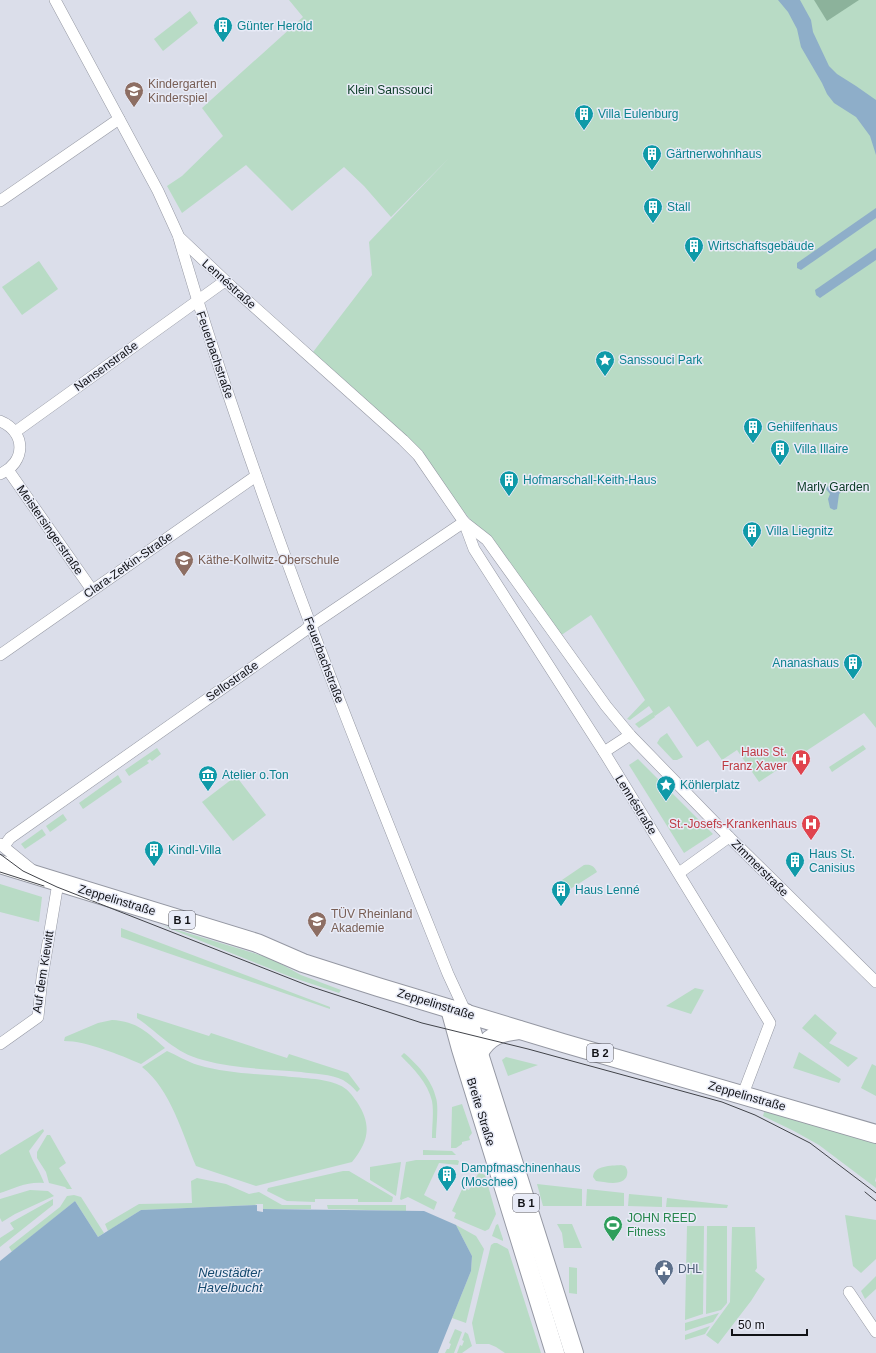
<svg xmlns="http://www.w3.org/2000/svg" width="876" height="1353" font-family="Helvetica,sans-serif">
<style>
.green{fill:#b8dbc5}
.forest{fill:#8cb29b}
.water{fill:#8eaec9}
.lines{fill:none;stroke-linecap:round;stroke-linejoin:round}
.street-casing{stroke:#9598a3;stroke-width:12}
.primary-casing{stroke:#9598a3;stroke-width:20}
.street{stroke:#fff;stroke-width:11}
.primary{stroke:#fff;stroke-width:18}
.tram{stroke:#414349;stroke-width:1}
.labels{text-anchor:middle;stroke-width:3;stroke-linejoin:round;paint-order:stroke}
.shield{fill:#e8ebf7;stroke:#52535a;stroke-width:1}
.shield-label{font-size:11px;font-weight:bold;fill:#111216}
.culture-label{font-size:12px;fill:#0d838f;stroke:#e8ebf7;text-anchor:start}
.education-label{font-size:12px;fill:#785e54;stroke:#e8ebf7;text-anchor:start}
.park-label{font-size:12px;fill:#083a23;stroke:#e8ebf7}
.street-label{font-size:12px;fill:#111216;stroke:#e8ebf7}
.health-label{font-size:12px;fill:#be3a42;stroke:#e8ebf7;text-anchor:end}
.leisure-label{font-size:12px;fill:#27864d;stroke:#e8ebf7;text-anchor:start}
.service-label{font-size:12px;fill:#4e5e75;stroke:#e8ebf7;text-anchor:start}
.water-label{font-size:13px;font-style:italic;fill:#164a6f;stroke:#e8ebf7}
</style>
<rect width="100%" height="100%" fill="#dbdeea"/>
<g class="green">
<polygon points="289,0 876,0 876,728 864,713 759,782 737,750 722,760 708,740 697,747 669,706 655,716 654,715 655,717 639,728 635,724 653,712 649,706 630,720 627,719 645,700 591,615 557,638 487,540 418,455 310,356 372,275 369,242 449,158 391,217 364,186 344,167 292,211 246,165 182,213 167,186 182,176 223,136 202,108 303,17"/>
<polygon points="190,11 198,23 163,51 154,39"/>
<polygon points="39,261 58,289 22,315 2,287"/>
<polygon points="667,733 683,757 677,760 673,760 657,743 660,738"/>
<polygon points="863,745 866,749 832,772 829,767"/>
<polygon points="157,748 161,754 152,761 150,759 147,761 149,763 129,776 125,770"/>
<polygon points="638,759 713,834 684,853 629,765"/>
<polygon points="118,775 122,782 83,809 79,803"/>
<polygon points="236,776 266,815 233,841 202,802"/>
<polygon points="63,814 67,820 50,832 46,826"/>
<polygon points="42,829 46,835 25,849 21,844"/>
<path d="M 584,865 C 591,864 594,866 597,872 L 564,893 C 561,889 561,885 562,880 Z"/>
<polygon points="0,884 42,897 39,922 0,912"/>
<polygon points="161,925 270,958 301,975 341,990 339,993 291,977"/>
<polygon points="121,928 330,1007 330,1009 121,937"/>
<polygon points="695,988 704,990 691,1014 666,1006"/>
<path d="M 137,1013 L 209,1036 L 211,1033 L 287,1058 L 289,1054 L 348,1073 L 360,1089 L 357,1092 C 353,1087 348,1083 343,1080 C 331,1074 314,1074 301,1072 C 269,1069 235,1069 203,1060 C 175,1053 160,1034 137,1018 Z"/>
<polygon points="815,1014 837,1033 829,1043 858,1058 848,1067 802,1028"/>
<path d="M 112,1020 C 137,1021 148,1033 165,1048 L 141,1064 C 120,1055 87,1041 64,1041 L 65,1037 L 98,1023 Z"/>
<path d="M 167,1051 C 177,1055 187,1062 198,1065 C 225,1073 254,1074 282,1076 C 298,1078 325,1078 339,1085 C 347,1088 352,1095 357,1102 C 372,1125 369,1141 352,1162 L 256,1186 L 196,1166 C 182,1133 171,1090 142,1067 Z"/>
<polygon points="799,1052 841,1079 839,1083 793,1068"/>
<path d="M 404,1053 C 417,1064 432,1080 436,1098 C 439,1107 436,1128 436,1138 L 432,1138 C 432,1126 434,1112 432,1101 C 428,1083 413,1068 401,1056 Z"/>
<polygon points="506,1057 538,1065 508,1076 502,1060"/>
<polygon points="872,1064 876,1066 876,1096 861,1088"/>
<polygon points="462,1104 472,1133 469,1137 470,1140 462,1142 462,1144 456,1148 451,1148 452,1107"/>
<polygon points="765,1109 876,1143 876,1177 875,1181 876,1182 876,1188 819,1145 794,1131 763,1116"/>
<path d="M 43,1129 L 44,1131 L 29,1151 C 33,1163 40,1171 44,1183 C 29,1181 14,1188 0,1193 L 0,1155 Z"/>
<polygon points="47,1135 50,1135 66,1163 59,1168 72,1189 67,1189 65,1187 49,1183 46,1172 37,1158 37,1152"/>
<polygon points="423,1150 452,1151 456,1155 423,1155"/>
<polygon points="416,1160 457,1160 459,1161 458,1165 439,1163 424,1195 437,1202 434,1210 408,1197 401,1200 400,1199 406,1162"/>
<polygon points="401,1162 396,1196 370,1180 370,1167"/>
<path d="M 621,1165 L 625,1166 C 627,1169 628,1171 627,1175 C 624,1187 605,1182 596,1181 L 593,1177 C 594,1165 611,1166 621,1165 Z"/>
<polygon points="343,1171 349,1171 393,1197 392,1202 358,1202 358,1199 315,1199 315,1202 287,1201 267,1191 268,1188"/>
<polygon points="479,1172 485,1175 496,1214 489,1229 485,1231 454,1218 456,1213 452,1211 463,1187 469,1190"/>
<polygon points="197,1178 226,1184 249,1194 259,1192 282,1205 311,1205 311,1209 263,1209 263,1204 255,1204 257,1205 141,1210 108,1231 105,1224 139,1204 192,1203 191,1181"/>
<polygon points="537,1184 582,1189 582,1206 543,1206"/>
<polygon points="587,1189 624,1193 624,1206 586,1206"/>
<polygon points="30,1190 48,1191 54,1196 15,1214 2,1222 0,1218 0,1199"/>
<polygon points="629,1194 662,1197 662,1207 628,1206"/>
<polygon points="74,1195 81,1197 104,1233 98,1237 75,1201 12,1252 9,1247 60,1207 67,1196"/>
<polygon points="667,1198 728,1205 727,1208 666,1207"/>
<polygon points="53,1199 53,1205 0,1247 0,1238 14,1229 10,1223"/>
<polygon points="327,1205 406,1205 406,1211 328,1209"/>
<polygon points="845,1215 876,1220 876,1259 861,1273 853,1266"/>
<polygon points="498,1224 503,1239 503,1241 492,1236 496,1225"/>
<polygon points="557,1224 572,1224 582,1248 564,1248 562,1233"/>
<polygon points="456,1225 476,1236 484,1249 466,1323 452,1318 471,1271 472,1256"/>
<polygon points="687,1226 704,1226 703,1314 685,1320"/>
<polygon points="707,1226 727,1226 727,1303 721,1310 706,1314"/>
<polygon points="732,1227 755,1227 757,1268 755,1271 765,1279 751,1301 718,1344 706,1335 730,1302"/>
<polygon points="494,1243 497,1243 508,1249 541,1353 505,1353 496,1347 489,1344 476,1344 472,1323 491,1245"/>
<polygon points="569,1267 577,1268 577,1294 569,1293"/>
<polygon points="876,1276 876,1289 865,1299 861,1291"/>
<polygon points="719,1313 713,1322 685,1331 685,1323"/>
<polygon points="710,1326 705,1334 685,1340 685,1335"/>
<polygon points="455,1329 462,1332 454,1353 445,1353 447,1349 449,1349 451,1344 449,1343"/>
<polygon points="465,1332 468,1334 472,1346 462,1353 457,1353 460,1345 462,1346 464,1341 462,1340"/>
</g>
<polygon class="forest" points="814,0 859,0 827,21"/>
<g class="water">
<polygon points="778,0 800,0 811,20 813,32 829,66 837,74 856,86 876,100 876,155 870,136 856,117 834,103 827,94 822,83 801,47 797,29 788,12"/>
<polygon points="876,208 876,218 801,270 797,268 797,263"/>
<polygon points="876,248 876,260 820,298 816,295 815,290"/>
<polygon points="835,485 841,487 842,491 839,494 837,509 834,510 830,508 828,499 830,494 826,489 828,486"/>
<polygon points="75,1201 98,1237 141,1210 257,1205 257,1211 263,1212 263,1209 424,1211 456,1225 472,1256 471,1271 438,1353 0,1353 0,1261"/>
</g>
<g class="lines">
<g class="street-casing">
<g id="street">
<polyline points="55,0 158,191 179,237 232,287 403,440 418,455 464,522 487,540 606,706 630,735 729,837 876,982"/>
<polyline points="0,201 119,119"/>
<path d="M 179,238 C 196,297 215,356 235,414 C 299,604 374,789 448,974 L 466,1013"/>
<path d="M 0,421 C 27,432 26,463 0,474"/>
<polyline points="15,432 225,281"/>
<polyline points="8,470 92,590"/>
<polyline points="464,522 474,549 604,752 770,1023 743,1094"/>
<polyline points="0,655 256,476"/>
<polyline points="604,752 630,735"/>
<polyline points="0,844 32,870"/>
<polyline points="4,846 10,838 304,631 310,626 464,522"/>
<polyline points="679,873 729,837"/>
<polyline points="0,1044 38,1017 42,978 58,883"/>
<polyline points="849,1292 876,1332"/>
</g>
</g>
<g class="primary-casing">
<g id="primary">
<polyline points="0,864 257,943 303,963 378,987 563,1043 876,1134"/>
<polyline points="450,1009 461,1049 555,1353"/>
<polyline points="466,1013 574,1353"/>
<path d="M 479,1053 C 488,1036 501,1032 519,1030"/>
</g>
</g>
<use href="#street" class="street"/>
<use href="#primary" class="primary"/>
<g class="tram">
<polyline points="0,854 23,871 57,887 309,986 422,1023 528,1049 722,1102 755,1115 810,1143 876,1193"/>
<polyline points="0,872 44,886"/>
<polyline points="865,1192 876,1201"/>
</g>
</g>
<defs>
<g id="building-pin" transform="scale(1)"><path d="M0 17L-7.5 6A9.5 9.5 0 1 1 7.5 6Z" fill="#0f9aa8" stroke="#e8ebf7"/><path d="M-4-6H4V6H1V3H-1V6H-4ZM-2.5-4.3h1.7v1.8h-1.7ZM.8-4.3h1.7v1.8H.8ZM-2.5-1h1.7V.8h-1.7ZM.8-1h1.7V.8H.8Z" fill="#fff"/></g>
<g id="school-pin" transform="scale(1)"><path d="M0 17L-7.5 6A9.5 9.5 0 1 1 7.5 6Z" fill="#8d6e63" stroke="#e8ebf7"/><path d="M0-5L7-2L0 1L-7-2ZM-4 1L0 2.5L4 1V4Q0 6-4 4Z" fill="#fff"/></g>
<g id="sight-pin" transform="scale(1)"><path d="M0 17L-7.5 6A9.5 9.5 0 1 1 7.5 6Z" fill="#0f9aa8" stroke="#e8ebf7"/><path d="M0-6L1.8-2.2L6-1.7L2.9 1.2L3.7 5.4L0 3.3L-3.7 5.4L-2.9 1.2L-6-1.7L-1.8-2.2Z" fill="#fff"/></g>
<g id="hospital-pin" transform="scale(1)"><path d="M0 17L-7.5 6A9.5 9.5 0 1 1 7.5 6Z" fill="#e0444e" stroke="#e8ebf7"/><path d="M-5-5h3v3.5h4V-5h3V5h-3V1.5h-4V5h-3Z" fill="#fff"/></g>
<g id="museum-pin" transform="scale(1)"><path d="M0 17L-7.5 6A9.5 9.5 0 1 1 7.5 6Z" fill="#0f9aa8" stroke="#e8ebf7"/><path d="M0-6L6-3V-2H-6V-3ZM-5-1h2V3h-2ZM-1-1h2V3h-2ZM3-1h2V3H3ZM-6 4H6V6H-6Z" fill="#fff"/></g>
<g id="university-pin" transform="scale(1)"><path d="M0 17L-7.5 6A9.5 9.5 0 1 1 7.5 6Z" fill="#8d6e63" stroke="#e8ebf7"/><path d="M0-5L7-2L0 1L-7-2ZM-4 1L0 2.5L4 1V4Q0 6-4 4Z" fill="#fff"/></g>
<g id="stadium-pin" transform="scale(1)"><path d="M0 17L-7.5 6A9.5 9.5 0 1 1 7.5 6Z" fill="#2e9e5b" stroke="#e8ebf7"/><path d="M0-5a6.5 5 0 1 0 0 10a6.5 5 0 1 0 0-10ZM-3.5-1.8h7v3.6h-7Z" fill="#fff"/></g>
<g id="civic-pin" transform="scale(1)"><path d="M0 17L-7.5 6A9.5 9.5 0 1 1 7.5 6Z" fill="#5c6f8a" stroke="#e8ebf7"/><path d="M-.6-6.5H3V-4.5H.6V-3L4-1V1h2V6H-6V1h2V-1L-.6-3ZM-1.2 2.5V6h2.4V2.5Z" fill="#fff"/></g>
</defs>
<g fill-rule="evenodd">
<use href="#building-pin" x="223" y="26"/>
<use href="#school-pin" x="134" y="91"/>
<use href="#building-pin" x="584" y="114"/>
<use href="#building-pin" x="652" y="154"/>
<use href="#building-pin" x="653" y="207"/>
<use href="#building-pin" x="694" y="246"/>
<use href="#sight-pin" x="605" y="360"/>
<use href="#building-pin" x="753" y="427"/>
<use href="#building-pin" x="780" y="449"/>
<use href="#building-pin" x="509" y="480"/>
<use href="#building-pin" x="752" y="531"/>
<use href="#school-pin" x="184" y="560"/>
<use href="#building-pin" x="853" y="663"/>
<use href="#hospital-pin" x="801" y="759"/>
<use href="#museum-pin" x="208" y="775"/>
<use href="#sight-pin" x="666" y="785"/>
<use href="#hospital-pin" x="811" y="824"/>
<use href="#building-pin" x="154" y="850"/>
<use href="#building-pin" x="795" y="861"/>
<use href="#building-pin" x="561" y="890"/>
<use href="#university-pin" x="317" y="921"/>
<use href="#building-pin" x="447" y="1175"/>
<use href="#stadium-pin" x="613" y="1225"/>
<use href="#civic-pin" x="664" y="1269"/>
</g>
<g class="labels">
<g class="shield">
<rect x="169" y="911" width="26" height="18" rx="3"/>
<rect x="587" y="1044" width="26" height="18" rx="3"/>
<rect x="513" y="1194" width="26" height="18" rx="3"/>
</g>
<g class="shield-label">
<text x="182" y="924">B 1</text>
<text x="600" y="1057">B 2</text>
<text x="526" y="1207">B 1</text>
</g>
<g class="culture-label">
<text x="237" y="30">Günter Herold</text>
<text x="598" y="118">Villa Eulenburg</text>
<text x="666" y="158">Gärtnerwohnhaus</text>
<text x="667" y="211">Stall</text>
<text x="708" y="250">Wirtschaftsgebäude</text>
<text x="619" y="364">Sanssouci Park</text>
<text x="767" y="431">Gehilfenhaus</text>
<text x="794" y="453">Villa Illaire</text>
<text x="523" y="484">Hofmarschall-Keith-Haus</text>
<text x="766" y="535">Villa Liegnitz</text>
<text x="839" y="667" text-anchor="end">Ananashaus</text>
<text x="222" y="779">Atelier o.Ton</text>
<text x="680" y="789">Köhlerplatz</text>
<text x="168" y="854">Kindl-Villa</text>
<text x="809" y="858">Haus St.<tspan x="809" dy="14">Canisius</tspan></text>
<text x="575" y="894">Haus Lenné</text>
<text x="461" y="1172">Dampfmaschinenhaus<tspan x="461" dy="14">(Moschee)</tspan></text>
</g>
<g class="education-label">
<text x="148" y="88">Kindergarten<tspan x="148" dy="14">Kinderspiel</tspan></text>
<text x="198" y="564">Käthe-Kollwitz-Oberschule</text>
<text x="331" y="918">TÜV Rheinland<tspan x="331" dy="14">Akademie</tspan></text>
</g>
<g class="park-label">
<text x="390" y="94">Klein Sanssouci</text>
<text x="833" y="491">Marly Garden</text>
</g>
<g class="street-label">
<text transform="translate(229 284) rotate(42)" y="4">Lennéstraße</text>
<text transform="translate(215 355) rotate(71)" y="4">Feuerbachstraße</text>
<text transform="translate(106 366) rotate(-36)" y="4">Nansenstraße</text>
<text transform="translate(50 530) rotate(55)" y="4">Meistersingerstraße</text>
<text transform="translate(128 565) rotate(-35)" y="4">Clara-Zetkin-Straße</text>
<text transform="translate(324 660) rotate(69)" y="4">Feuerbachstraße</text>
<text transform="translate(232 681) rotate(-35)" y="4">Sellostraße</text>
<text transform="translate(636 805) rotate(58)" y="4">Lennéstraße</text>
<text transform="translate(760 868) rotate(45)" y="4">Zimmerstraße</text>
<text transform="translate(117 900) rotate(17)" y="4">Zeppelinstraße</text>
<text transform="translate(43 972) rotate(-81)" y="4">Auf dem Kiewitt</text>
<text transform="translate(436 1004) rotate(17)" y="4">Zeppelinstraße</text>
<text transform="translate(747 1096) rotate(16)" y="4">Zeppelinstraße</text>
<text transform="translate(481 1112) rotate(73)" y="4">Breite Straße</text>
</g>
<g class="health-label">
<text x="787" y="756">Haus St.<tspan x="787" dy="14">Franz Xaver</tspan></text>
<text x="797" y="828">St.-Josefs-Krankenhaus</text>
</g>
<g class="leisure-label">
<text x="627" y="1222">JOHN REED<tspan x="627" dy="14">Fitness</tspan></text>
</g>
<g class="service-label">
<text x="678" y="1273">DHL</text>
</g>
<g class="water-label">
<text x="230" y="1277">Neustädter<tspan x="230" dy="15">Havelbucht</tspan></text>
</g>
</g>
<path d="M732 1329v6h75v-6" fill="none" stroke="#111216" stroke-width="2"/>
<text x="738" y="1329" font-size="12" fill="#111216" stroke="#e8ebf7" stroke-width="3" paint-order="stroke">50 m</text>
</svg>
